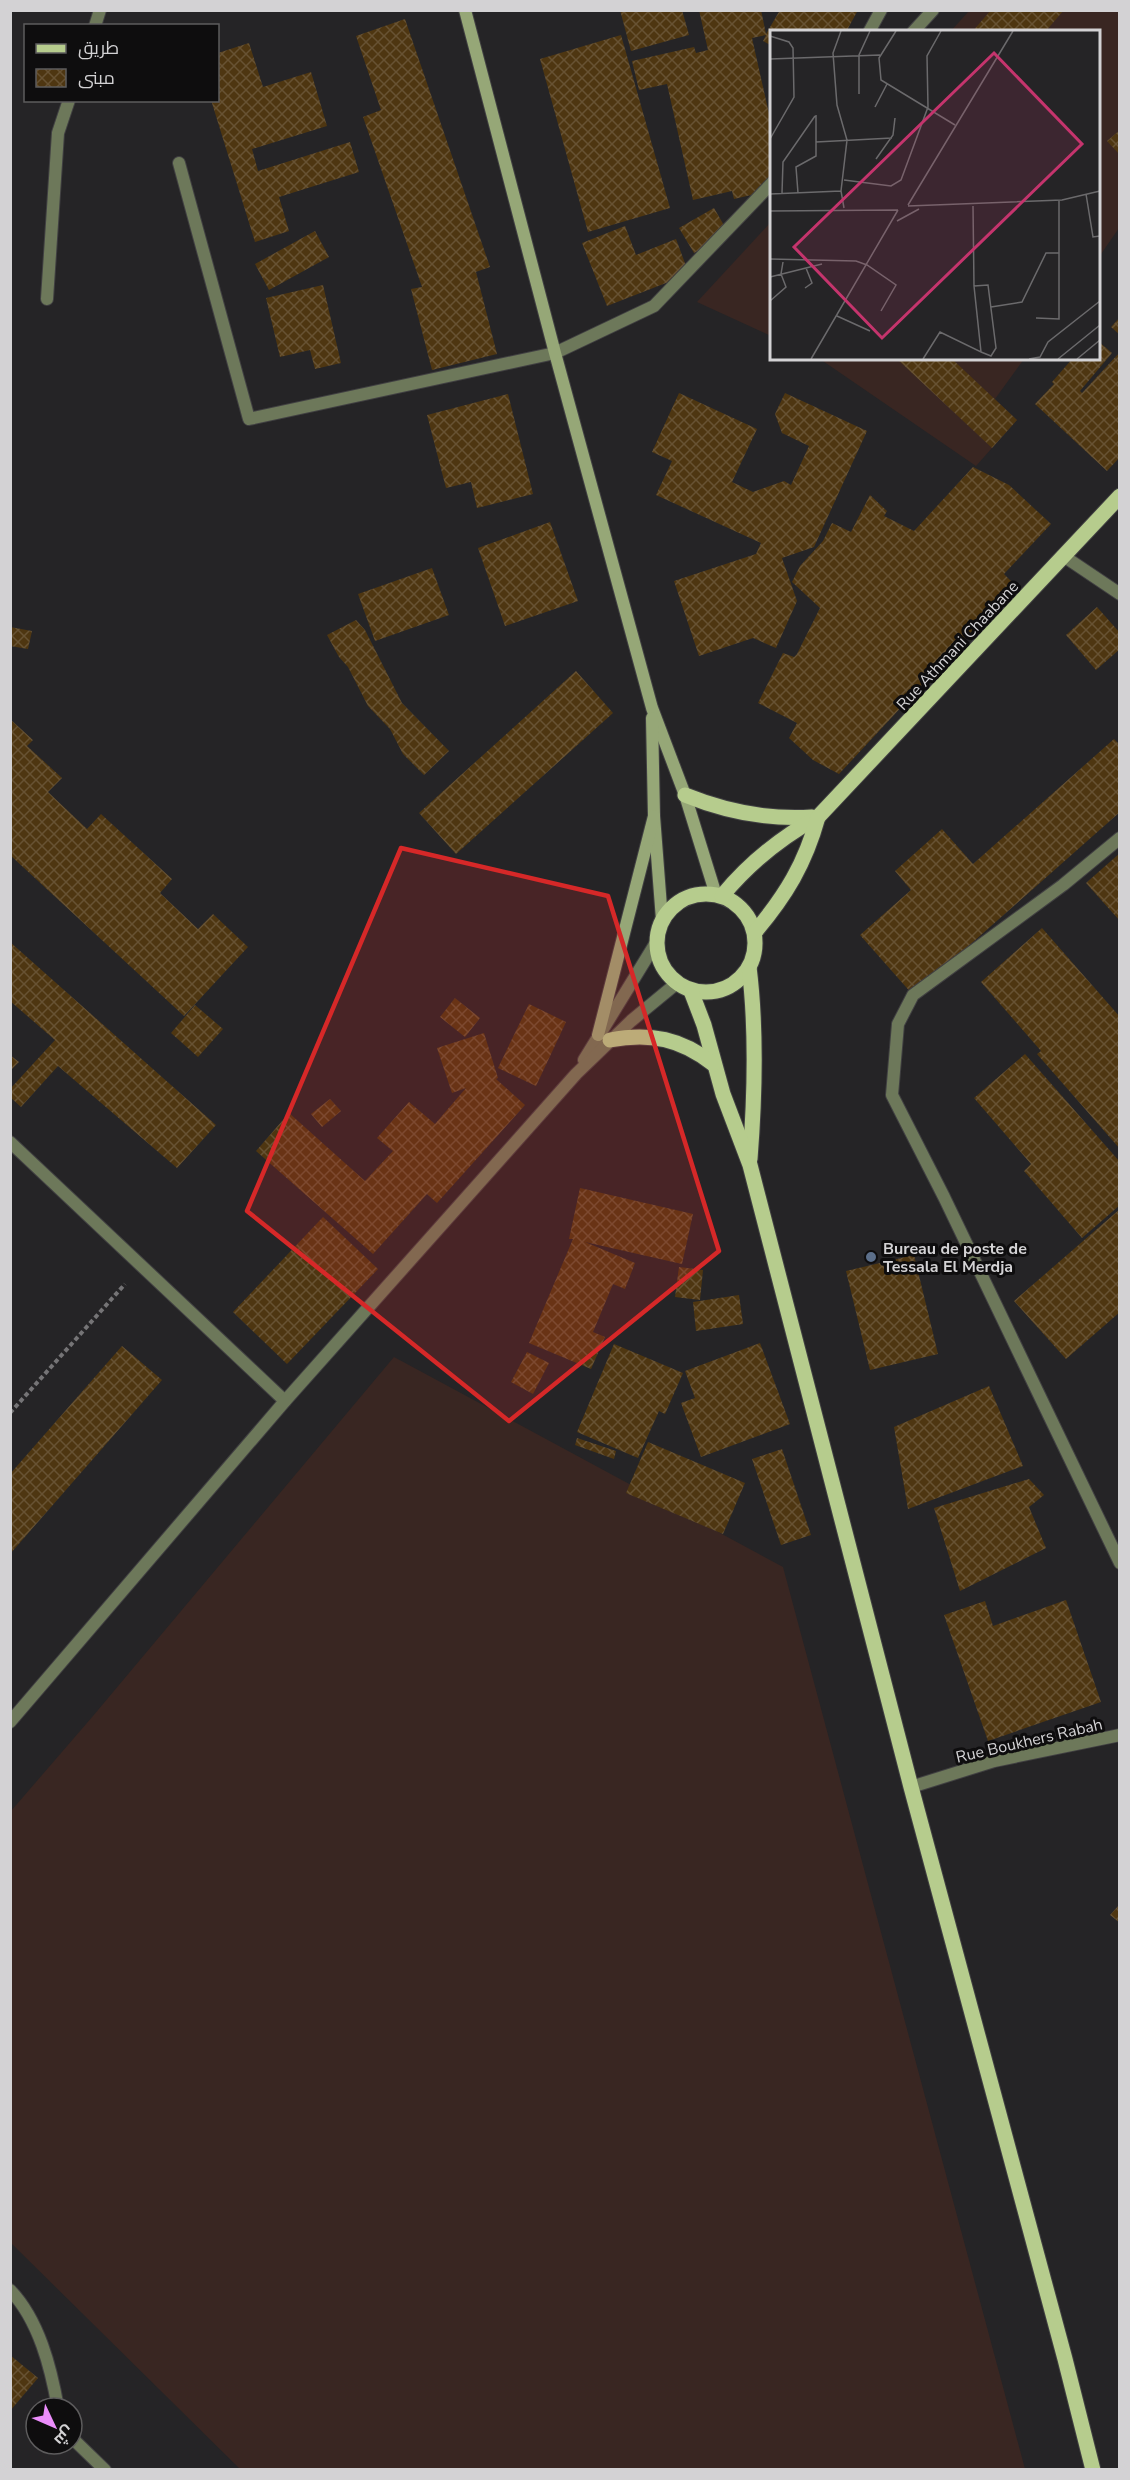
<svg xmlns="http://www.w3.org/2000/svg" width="1130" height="2480" font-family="'Nunito Sans',Cairo,sans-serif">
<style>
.education{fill:#392622}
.building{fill:url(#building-cross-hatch)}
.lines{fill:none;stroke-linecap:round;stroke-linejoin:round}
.service-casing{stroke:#414042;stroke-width:14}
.minor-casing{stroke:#414042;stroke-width:14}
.secondary-casing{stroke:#414042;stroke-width:14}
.primary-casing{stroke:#414042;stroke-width:17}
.path{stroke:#757476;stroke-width:4;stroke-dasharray:4.5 3;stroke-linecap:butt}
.service{stroke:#6d785a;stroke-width:12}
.minor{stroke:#6d785a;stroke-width:12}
.secondary{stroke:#96a777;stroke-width:12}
.primary{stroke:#b6cc8d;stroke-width:15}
.marked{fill:#d62828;fill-opacity:0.2;stroke:#d62828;stroke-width:4.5;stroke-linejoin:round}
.service-dot{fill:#5c6f8a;stroke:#0e0d0e;stroke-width:2}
.labels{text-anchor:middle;stroke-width:6;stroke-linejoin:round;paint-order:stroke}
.street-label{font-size:16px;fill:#d3d2d4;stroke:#0e0d0e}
.poi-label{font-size:16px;font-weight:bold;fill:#d3d2d4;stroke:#0e0d0e;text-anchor:start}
.inset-road{fill:none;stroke:#6b6a6c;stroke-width:1.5}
.view{fill:#c5346d;fill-opacity:0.15;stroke:#c5346d;stroke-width:3}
.inset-edge{fill:none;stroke:#d3d2d4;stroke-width:3}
</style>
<defs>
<pattern id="building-cross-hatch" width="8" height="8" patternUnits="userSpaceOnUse" patternTransform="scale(1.5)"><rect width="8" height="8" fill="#4e3611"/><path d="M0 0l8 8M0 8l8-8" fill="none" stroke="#675233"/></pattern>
</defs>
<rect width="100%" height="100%" fill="#252426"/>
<g class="education">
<polygon points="969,11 1119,11 1119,228 1099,257 1098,32 950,32"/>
<polygon points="771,222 771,336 697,302"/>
<polygon points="820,359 1024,359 995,399 1017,420 976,466"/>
<polygon points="394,1357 783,1567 1025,2469 240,2469 11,2243 11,1811 93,1716"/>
</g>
<g class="building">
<polygon points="620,10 682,10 689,35 631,51"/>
<polygon points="699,10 761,10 766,34 780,10 858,10 846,32 772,32 772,46 763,41 766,35 752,38 772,127 772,190 734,199 732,191 693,200 667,84 639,90 632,61 694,47 696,53 708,50"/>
<polygon points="991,10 1064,10 1045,32 972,32"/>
<polygon points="405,19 490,267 470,274 476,272 497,354 432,370 411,289 422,287 363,117 381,110 356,36"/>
<polygon points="621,35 670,208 588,232 540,59"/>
<polygon points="249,43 263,87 311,72 327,126 252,149 258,171 350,142 359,172 279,197 289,231 255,242 211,100 218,100 218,53"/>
<polygon points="1120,130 1120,155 1107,141"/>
<polygon points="714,208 729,234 694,253 679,228"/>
<polygon points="625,226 636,255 676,239 689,274 607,306 582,243"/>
<polygon points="315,231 329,257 269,290 255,264"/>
<polygon points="323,285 341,363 315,369 310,350 280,357 266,298"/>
<polygon points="1120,317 1120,335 1111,327"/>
<polygon points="1098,341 1112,353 1080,391 1082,393 1120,352 1120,457 1107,471 1035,404 1054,384 1052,382 1073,358 1098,358"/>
<polygon points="896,358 951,358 1017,420 992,448"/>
<polygon points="679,393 757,429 732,482 753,492 784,481 791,485 809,446 782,433 775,414 785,393 867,431 814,547 782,558 797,601 776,648 753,638 699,656 674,581 756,554 761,543 656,495 672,461 652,452"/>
<polygon points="508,394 533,494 477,508 471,482 446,488 427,415"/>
<polygon points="973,467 1009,485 1051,524 1004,574 1015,585 839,774 813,760 789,738 797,723 758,703 783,653 794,657 797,654 820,608 792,582 800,566 823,541 832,523 851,532 870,495 887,511 884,516 914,531"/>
<polygon points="550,522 578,601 505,626 478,548"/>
<polygon points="432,568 449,615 375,641 358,594"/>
<polygon points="1097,607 1120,633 1120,649 1096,670 1066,635"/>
<polygon points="356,620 365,630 402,703 449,751 424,775 403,754 390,729 368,706 348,667 339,657 327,635"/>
<polygon points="10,627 32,631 28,649 10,646"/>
<polygon points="576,671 613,713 456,854 419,813"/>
<polygon points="10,719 33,740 27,746 62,778 48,792 87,829 101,814 172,879 160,893 198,929 213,914 248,947 184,1016 10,855"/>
<polygon points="1114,739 1120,745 1120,812 913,995 860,935 911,890 895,871 942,829 973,864"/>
<polygon points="1120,853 1120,921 1086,883"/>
<polygon points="1042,928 1120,1017 1120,1149 1037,1054 1041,1051 981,982"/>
<polygon points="10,942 216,1125 177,1168 58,1066 21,1107 10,1097 10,1089 55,1040 10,1001"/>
<polygon points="455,998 480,1018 465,1037 440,1017"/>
<polygon points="529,1004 566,1022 536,1086 498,1068"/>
<polygon points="195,1005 223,1029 198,1057 171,1033"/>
<polygon points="484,1033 498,1078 496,1079 525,1105 437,1203 427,1194 373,1254 256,1151 289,1113 365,1181 393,1151 377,1138 409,1102 435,1124 466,1088 452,1093 437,1048"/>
<polygon points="1025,1054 1120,1162 1120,1205 1082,1238 1024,1171 1031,1164 974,1098"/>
<polygon points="10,1055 19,1062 10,1071"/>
<polygon points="330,1099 341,1111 322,1127 311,1114"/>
<polygon points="580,1188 693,1214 682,1264 585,1242 635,1263 625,1289 613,1284 593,1332 605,1337 591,1369 529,1343 573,1239 569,1239"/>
<polygon points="1120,1209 1120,1312 1066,1359 1014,1301"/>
<polygon points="323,1217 378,1269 287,1364 233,1312"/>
<polygon points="914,1255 938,1354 870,1370 846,1271"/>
<polygon points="679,1267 703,1270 700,1300 675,1297"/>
<polygon points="739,1295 743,1324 696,1331 693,1302"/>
<polygon points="760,1343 790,1424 701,1457 681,1403 695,1398 685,1371"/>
<polygon points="614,1344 683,1373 665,1414 659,1411 638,1458 577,1432"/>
<polygon points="122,1346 162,1380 10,1554 10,1474"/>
<polygon points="527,1352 549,1363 533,1394 511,1382"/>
<polygon points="989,1386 1023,1466 908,1509 894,1427"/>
<polygon points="577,1438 616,1451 614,1459 575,1445"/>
<polygon points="648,1442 745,1483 723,1534 626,1493"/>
<polygon points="782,1449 811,1535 781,1545 752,1459"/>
<polygon points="1029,1479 1044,1495 1029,1507 1046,1548 960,1591 934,1508"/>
<polygon points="1066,1600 1101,1702 988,1741 944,1615 985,1601 993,1626"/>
<polygon points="1120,1904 1120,1923 1110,1915"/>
<polygon points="10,2355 38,2378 10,2411"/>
</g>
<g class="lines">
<g class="service-casing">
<g id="service">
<polyline points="95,26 100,10"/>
<polyline points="47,299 58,133 69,100"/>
<path d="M 10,2290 C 39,2320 51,2368 58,2408"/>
<polyline points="72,2438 105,2470"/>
</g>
</g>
<g class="minor-casing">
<g id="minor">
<polyline points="869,32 881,10"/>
<polyline points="913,32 933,10"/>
<polyline points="179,163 249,419 555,353 654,306 772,183"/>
<polyline points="1065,557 1120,594"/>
<polyline points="1120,838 1063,885 913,995 898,1024 892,1095 944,1197 1120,1563"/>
<polyline points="584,1060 657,941"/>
<polyline points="10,1142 285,1401"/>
<polyline points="10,1722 285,1401 576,1074 631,1021 677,983"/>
<polyline points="911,1787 994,1761 1120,1735"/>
</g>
</g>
<g class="secondary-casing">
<g id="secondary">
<polyline points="465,10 555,353 652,708 685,795 716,895"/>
<polyline points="652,718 654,816 662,920"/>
<polyline points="598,1035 654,816"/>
</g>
</g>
<g class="primary-casing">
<g id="primary">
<path d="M 685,795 C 727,812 767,820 812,817"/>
<circle cx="706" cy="943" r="49"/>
<path d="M 722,896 C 750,862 780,838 818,817 L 1120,496"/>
<path d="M 755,932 C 786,895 805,864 818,817"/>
<path d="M 749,967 C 757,1031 755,1095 750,1159"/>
<polyline points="691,991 704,1025 723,1094 750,1165 911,1787 1065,2359 1093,2470"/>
<path d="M 610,1040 C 650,1032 682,1039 713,1064"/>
</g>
</g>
<polyline class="path" points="10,1413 125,1284"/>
<use href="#service" class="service"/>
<use href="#minor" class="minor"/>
<use href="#secondary" class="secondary"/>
<use href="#primary" class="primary"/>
</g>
<path class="marked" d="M 401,848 L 608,896 L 719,1251 L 509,1421 L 247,1211 Z"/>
<circle class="service-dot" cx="871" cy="1257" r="6"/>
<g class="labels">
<g class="street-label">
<text transform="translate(957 645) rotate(-47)" y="6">Rue Athmani Chaabane</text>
<text transform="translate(1029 1740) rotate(-13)" y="6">Rue Boukhers Rabah</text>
</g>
<g class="poi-label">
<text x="883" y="1254">Bureau de poste de<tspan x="883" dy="18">Tessala El Merdja</tspan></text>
</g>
</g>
<g transform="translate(770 30)">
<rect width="330" height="330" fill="#252426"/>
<path class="inset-road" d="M 71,1 L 63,23 L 67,75 L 77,110 L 71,161 L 74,178M 126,1 L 109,28 L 111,50 L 185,95M 0,6 L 19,12 L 23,18 L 24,67 L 0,109M 0,29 L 110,25M 89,64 L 89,25 L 100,1M 105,77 L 117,54M 46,112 L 122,108M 106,129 L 123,105 L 125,88M 74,150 L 121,156 L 131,150 L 158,77 L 157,26 L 171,1M 12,163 L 13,132 L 45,86M 28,163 L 26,137 L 46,126 L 46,85M 0,164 L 71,161M 316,164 L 323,207 L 330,206M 138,175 L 243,1M 138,176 L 292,170 L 330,161M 0,181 L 128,180M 127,191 L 149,179M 0,229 L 86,231 L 97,235 L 126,255 L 111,281M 0,247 L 52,234M 204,256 L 218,255 L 226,318 L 221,326 L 211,322M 35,258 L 42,253 L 36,238M 0,271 L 16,257 L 11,244 L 13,232M 221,277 L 252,272 L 276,223 L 289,223M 67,286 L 100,301M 266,288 L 289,289 L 289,170M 41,329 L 128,180M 153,329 L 170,302 L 211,322 L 204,256 L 203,176M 259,329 L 270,327 L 278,312 L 330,271M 288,329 L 330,295M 307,329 L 330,310"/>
<path class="view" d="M 224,23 L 312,114 L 112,308 L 24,217 Z"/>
<rect width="330" height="330" class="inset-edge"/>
</g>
<rect width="1130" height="2480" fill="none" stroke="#d3d2d4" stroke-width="24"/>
<rect x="24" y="24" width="195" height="78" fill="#0e0d0e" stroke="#5d5c5d" stroke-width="1.5"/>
<rect x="36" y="44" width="30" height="9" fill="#b6cc8d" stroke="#5d5c5d" stroke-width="1.5"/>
<text x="78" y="54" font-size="18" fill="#d3d2d4">طريق</text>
<rect x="36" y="69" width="30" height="18" fill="url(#building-cross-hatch)" stroke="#5d5c5d" stroke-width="1.5"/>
<text x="78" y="84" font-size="18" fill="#d3d2d4">مبنى</text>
<g transform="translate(54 2426) rotate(134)"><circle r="28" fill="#0e0d0e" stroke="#5d5c5d" stroke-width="1.5"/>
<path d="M0-4.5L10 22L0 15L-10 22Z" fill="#eb8dfb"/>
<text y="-9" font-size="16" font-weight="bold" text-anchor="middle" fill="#d3d2d4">ش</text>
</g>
</svg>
